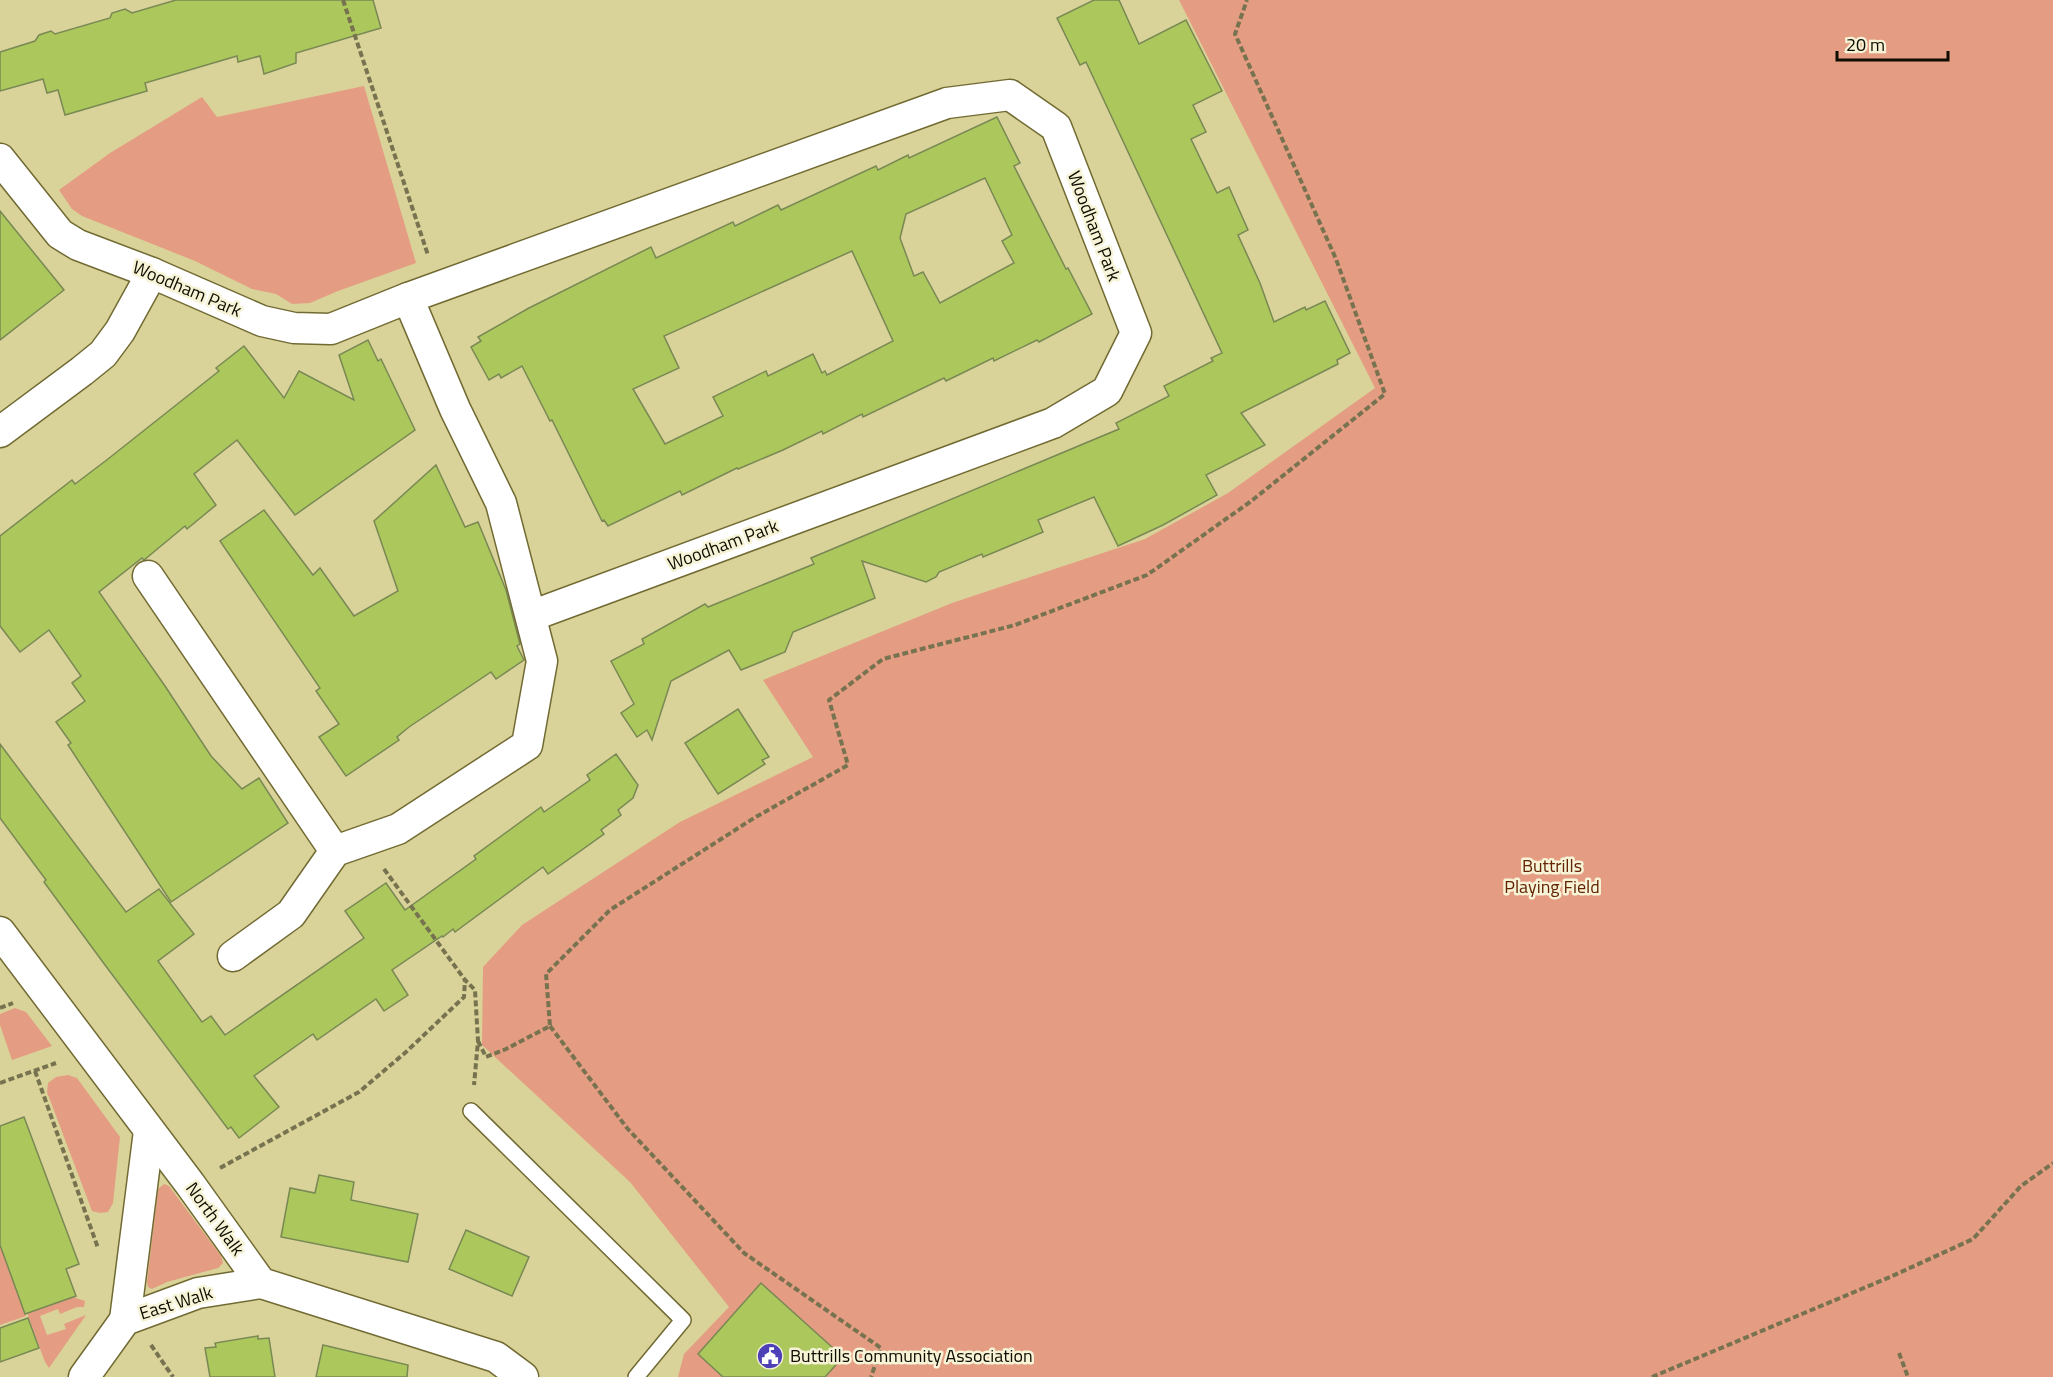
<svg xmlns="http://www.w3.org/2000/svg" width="2053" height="1377" font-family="'Titillium Web',sans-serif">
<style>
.green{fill:#e49d82}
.building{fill:#acc85c;stroke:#798854;stroke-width:1.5;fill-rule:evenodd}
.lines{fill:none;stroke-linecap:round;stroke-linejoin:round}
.service-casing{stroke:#716a33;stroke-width:18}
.minor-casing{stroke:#716a33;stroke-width:33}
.path{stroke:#77724f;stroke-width:4;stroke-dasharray:6 3;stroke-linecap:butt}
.service{stroke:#fff;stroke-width:15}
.minor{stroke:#fff;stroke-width:30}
.labels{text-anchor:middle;stroke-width:5;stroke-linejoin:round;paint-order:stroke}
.street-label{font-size:18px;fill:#0f0c00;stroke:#f6f3d6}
.park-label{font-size:18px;fill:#632303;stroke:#f6f3d6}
.poi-label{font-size:18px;fill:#0f0c00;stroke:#f6f3d6;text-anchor:start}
</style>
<rect width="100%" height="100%" fill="#dad399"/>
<g class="green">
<polygon points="1179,0 2053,0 2053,1377 678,1377 684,1354 729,1307 630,1182 482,1045 483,967 522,925 680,822 813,757 763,680 952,603 1145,539 1228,493 1375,388"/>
<polygon points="364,86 416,263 338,291 310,303 292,304 276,294 252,289 195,261 82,216 72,209 59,190 110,153 202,97 217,117"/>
<polygon points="15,1008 26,1012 52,1046 12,1060 0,1025 0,1014"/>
<polygon points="68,1075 77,1078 120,1137 113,1203 108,1212 100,1213 92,1211 47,1092 48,1083 56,1077"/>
<polygon points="164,1184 169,1186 221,1256 223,1263 218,1268 167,1282 152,1289 148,1287 147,1282 158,1189"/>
<polygon points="0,1245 26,1316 0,1325"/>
<polygon points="73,1297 85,1301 84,1307 77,1307 60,1314 58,1309 40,1316 47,1335 66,1329 64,1324 86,1315 49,1368 45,1362 27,1313"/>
</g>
<g class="building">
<polygon points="176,0 373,0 381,28 296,53 296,63 264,74 260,56 238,62 237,56 145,83 147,91 65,115 58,90 47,93 43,79 0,91 0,52 35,41 39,35 51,31 55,34 110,18 112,13 125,9 132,13"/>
<polygon points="1094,0 1119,0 1139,44 1186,20 1222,91 1193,105 1206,132 1191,139 1217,193 1229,187 1248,230 1238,235 1260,283 1274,322 1305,307 1306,310 1325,301 1350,353 1337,360 1338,364 1241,413 1265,445 1206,475 1217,495 1163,525 1118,546 1094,497 1038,520 1043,532 983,557 982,554 939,572 936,577 926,582 862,561 875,598 793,632 785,652 741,670 729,650 671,681 652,740 647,730 637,737 621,713 634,704 611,661 644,644 642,639 705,604 708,607 814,564 811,558 1119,429 1116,423 1169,396 1164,386 1213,361 1211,358 1222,353 1086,62 1080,65 1057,18"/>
<path d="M 997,117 L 1020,163 L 1014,166 L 1066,269 L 1068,268 L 1092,314 L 1039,342 L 1037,340 L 994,361 L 993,358 L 946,381 L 944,378 L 863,417 L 862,414 L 823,434 L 822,431 L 783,450 L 738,469 L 737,468 L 682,495 L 680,491 L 608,526 L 604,520 L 602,521 L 552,420 L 550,421 L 522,366 L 501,378 L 499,374 L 489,380 L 471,347 L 481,341 L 478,337 L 529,308 L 651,247 L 656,258 L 733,222 L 735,226 L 778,205 L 781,210 L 876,166 L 878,170 L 908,155 L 909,158 ZM 985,178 L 1012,235 L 1002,241 L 1014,263 L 940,303 L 923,272 L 914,276 L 900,238 L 906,214 ZM 852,251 L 893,341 L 827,375 L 825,371 L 822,373 L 813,354 L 768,376 L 766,371 L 713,397 L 723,416 L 665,444 L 633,389 L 679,368 L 664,336 Z"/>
<polygon points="0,211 64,290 0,340"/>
<polygon points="368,340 378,361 381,359 415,430 295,515 237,440 194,474 216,505 187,529 185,526 144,560 142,558 99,592 165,686 211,756 242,789 259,778 288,823 171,902 68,745 71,743 56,722 85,701 72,683 81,676 49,630 20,652 0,626 0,536 72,480 75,484 108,459 219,371 216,368 244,346 284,398 299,371 354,400 339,355"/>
<polygon points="436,465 465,527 478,522 506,590 520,644 517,646 524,660 496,679 491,672 409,727 397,737 399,740 346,776 319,737 339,724 316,691 320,688 220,541 264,510 313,575 320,568 354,616 398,591 374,521"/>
<polygon points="738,709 769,757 762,760 765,764 718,794 685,743"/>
<polygon points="0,744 126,912 159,889 194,934 158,961 202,1022 211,1016 225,1035 364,938 345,911 386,883 405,910 476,859 474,856 541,807 544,812 590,780 587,775 616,754 638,785 633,798 618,810 621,815 601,830 604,834 548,874 543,867 455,932 453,929 443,937 442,936 392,970 408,995 384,1011 376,999 317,1040 313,1034 254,1076 279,1107 239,1138 231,1127 228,1129 105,965 44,882 46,880 0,818"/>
<polygon points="24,1117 79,1264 66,1269 76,1296 25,1314 0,1245 0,1126"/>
<polygon points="319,1175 354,1182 351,1200 418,1214 408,1262 281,1237 290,1188 315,1193"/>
<polygon points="466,1230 529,1257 512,1296 449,1269"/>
<polygon points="761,1283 843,1357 825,1377 723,1377 698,1354"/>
<polygon points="28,1318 39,1348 0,1362 0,1328"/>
<polygon points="258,1336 258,1339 269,1338 275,1377 210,1377 205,1348 216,1347 215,1343"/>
<polygon points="323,1345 408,1365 407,1377 316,1377"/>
</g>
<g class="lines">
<g class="service-casing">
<polyline id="service" points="471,1111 683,1320 636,1377"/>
</g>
<g class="minor-casing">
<g id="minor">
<polyline points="0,159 60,234 78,245 152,273 262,321 294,328 331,329 408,298 455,409 501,503 542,661 527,745 398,829 335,851 291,914 233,956"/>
<polyline points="408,298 947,103 1010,95 1056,127 1136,333 1107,391 1053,423 531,616"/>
<polyline points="0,432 82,371 103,354 120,331 152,273"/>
<polyline points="148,576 335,851"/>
<polyline points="0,932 190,1184 261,1283 496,1357 523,1377"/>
<polyline points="125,1320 149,1131"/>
<polyline points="84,1377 125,1320 198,1293 261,1283"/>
</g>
</g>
<g class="path">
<polyline points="343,0 428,255"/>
<polyline points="384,869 465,980 475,990 478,1041 474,1085"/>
<polyline points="0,1008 13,1003"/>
<polyline points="550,1026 627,1128 744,1253 881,1348 871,1377"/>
<polyline points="478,1041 486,1057 506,1049 550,1026 546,974 610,910 754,818 848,765 829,700 883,659 1015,625 1147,575 1250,502 1385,394 1336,259 1235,34 1247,0"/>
<polyline points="35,1071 98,1248"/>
<polyline points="0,1083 56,1063"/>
<polyline points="220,1168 359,1092 406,1052 464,997 465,980"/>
<polyline points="151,1345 173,1377"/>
<polyline points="1899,1353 1908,1377"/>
<polyline points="1652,1377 1890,1277 1973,1239 2021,1186 2053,1163"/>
</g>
<use href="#service" class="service"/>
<use href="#minor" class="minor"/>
</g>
<defs>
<g id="civic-disc" transform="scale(1.35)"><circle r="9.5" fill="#4e41b8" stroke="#f6f3d6"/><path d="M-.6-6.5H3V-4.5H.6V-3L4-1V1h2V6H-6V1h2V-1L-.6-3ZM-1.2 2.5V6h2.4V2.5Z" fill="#fff"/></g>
</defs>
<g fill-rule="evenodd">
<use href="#civic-disc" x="770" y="1356"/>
</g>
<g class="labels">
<g class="street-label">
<text transform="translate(1094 226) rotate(69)" y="6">Woodham Park</text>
<text transform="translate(187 289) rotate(23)" y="6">Woodham Park</text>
<text transform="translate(723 545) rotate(-20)" y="6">Woodham Park</text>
<text transform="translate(215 1219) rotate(54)" y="6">North Walk</text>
<text transform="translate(176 1303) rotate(-17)" y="6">East Walk</text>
</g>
<g class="park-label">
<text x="1552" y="872">Buttrills<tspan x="1552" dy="21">Playing Field</tspan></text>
</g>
<g class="poi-label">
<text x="790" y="1362">Buttrills Community Association</text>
</g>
</g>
<path d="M1837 51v9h111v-9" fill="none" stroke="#0f0c00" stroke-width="3"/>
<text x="1846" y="51" font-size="18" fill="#0f0c00" stroke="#f6f3d6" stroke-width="4.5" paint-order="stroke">20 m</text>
</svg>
